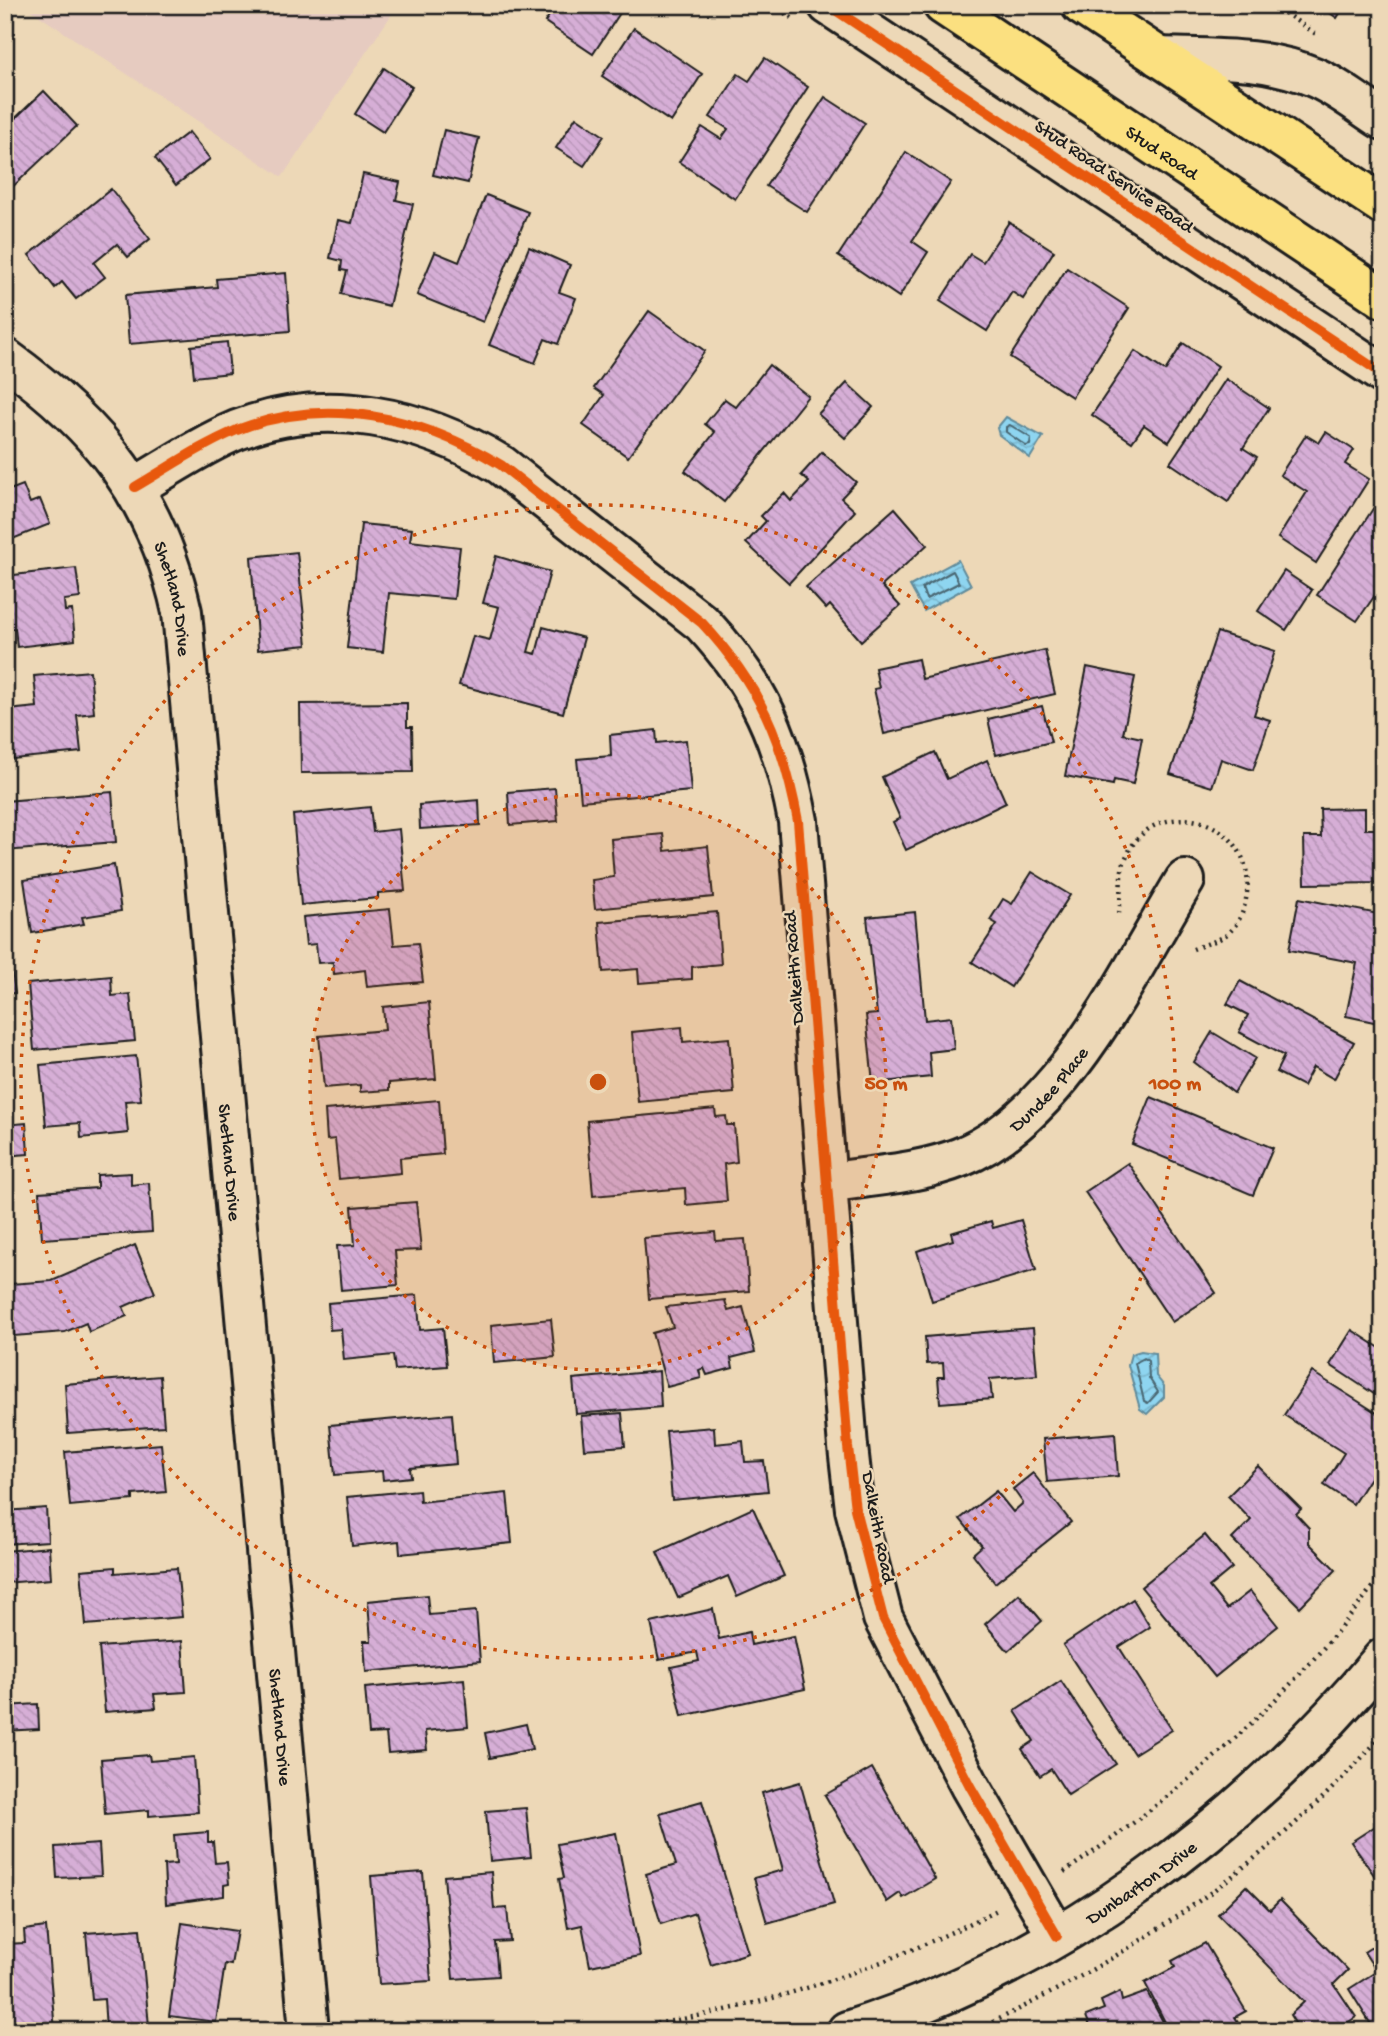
<svg xmlns="http://www.w3.org/2000/svg" width="1388" height="2036" font-family="'Gochi Hand',sans-serif">
<style>
.built{fill:#e6cbc0}
.water{fill:url(#water-waves);stroke:#608b9b;stroke-width:2}
.lines{fill:none;stroke-linecap:round;stroke-linejoin:round}
.shore{stroke:#4a6671;stroke-width:2}
.building{fill:url(#building-back-hatch);stroke:#1c1c1c;stroke-width:2}
.minor-casing{stroke:#1c1c1c;stroke-width:44}
.primary-casing{stroke:#1c1c1c;stroke-width:44}
.path{stroke:#1c1c1c;stroke-width:4.5;stroke-dasharray:2 5;stroke-linecap:butt}
.minor{stroke:#edd8b7;stroke-width:38}
.primary{stroke:#fbe080;stroke-width:38}
.cycleway-casing{stroke:#edd8b7;stroke-width:15}
.cycleway{stroke:#e8590c;stroke-width:10}
.ring{fill:none;stroke:#c9500e;stroke-width:3.5;stroke-dasharray:3.5 7}
.labels{text-anchor:middle;stroke-width:5;stroke-linejoin:round;paint-order:stroke}
.street-label{font-size:19px;fill:#1c1c1c;stroke:#edd8b7}
.centre{fill:#c9500e;stroke:#edd8b7;stroke-width:3.5}
.ring-label{font-size:21px;text-anchor:middle;font-weight:bold;fill:#c9500e;stroke:#edd8b7;stroke-width:5;stroke-linejoin:round;paint-order:stroke}
</style>
<defs>
<pattern id="water-waves" width="16" height="10" patternUnits="userSpaceOnUse" patternTransform="scale(1.75)"><rect width="16" height="10" fill="#8ed5f0"/><path d="M0 5q4-4 8 0t8 0" fill="none" stroke="#7ab6cd"/></pattern>
<pattern id="building-back-hatch" width="6" height="6" patternUnits="userSpaceOnUse" patternTransform="scale(1.75)"><rect width="6" height="6" fill="#d6aed6"/><path d="M-1 5l2 2M0 0l6 6M5-1l2 2" fill="none" stroke="#b795b7"/></pattern>
</defs>
<rect width="100%" height="100%" fill="#edd8b7"/>
<filter id="ink" filterUnits="userSpaceOnUse"><feTurbulence type="fractalNoise" baseFrequency=".0143" numOctaves="2"/><feDisplacementMap in="SourceGraphic" scale="14" xChannelSelector="R" yChannelSelector="G"/><feConvolveMatrix kernelMatrix="1 2 1 2 8 2 1 2 1" color-interpolation-filters="sRGB"/></filter>
<g filter="url(#ink)">
<polygon class="built" points="23,5 398,5 282,177"/>
<g class="water">
<polygon points="1006,417 1043,437 1030,458 999,435 997,428"/>
<polygon points="958,560 971,585 924,611 910,586"/>
<polygon points="1141,1351 1155,1353 1156,1376 1164,1386 1164,1397 1147,1414 1140,1409 1128,1365 1131,1354"/>
</g>
<g class="lines">
<g class="shore">
<polygon points="1010,425 1031,438 1030,445 1026,446 1006,432 1006,427"/>
<polygon points="953,571 959,583 926,599 922,588"/>
<polygon points="1144,1358 1148,1361 1149,1378 1158,1392 1148,1403 1144,1401 1135,1363"/>
</g>
</g>
<g class="building">
<polygon points="556,5 615,5 622,10 593,54 545,22"/>
<polygon points="1319,5 1345,5 1337,18"/>
<polygon points="634,28 702,74 671,122 602,76"/>
<polygon points="765,58 808,87 735,199 679,162 702,127 721,139 728,129 710,117 738,74 749,81"/>
<polygon points="384,68 412,87 383,132 355,114"/>
<polygon points="44,91 77,126 5,194 5,128"/>
<polygon points="825,97 865,123 807,212 766,186"/>
<polygon points="576,117 604,136 584,166 556,148"/>
<polygon points="444,130 479,138 468,183 433,175"/>
<polygon points="189,132 210,159 176,185 155,158"/>
<polygon points="906,152 951,182 912,241 928,252 899,297 838,256"/>
<polygon points="363,174 400,182 396,200 413,204 389,306 341,294 347,271 341,270 342,261 330,258 338,220 352,223"/>
<polygon points="111,189 150,239 128,257 117,244 94,263 105,277 76,299 62,282 55,288 29,255"/>
<polygon points="486,195 528,212 483,322 417,295 435,252 459,262"/>
<polygon points="1009,222 1054,251 1023,299 1012,292 987,331 940,301 970,254 983,262"/>
<polygon points="529,247 570,265 559,292 576,298 558,344 545,339 535,363 489,345"/>
<polygon points="1067,268 1129,308 1072,397 1010,357"/>
<polygon points="286,273 290,331 129,344 125,295 217,287 216,279"/>
<polygon points="649,311 705,351 628,457 583,425 604,395 594,388"/>
<polygon points="227,342 230,373 194,377 191,346"/>
<polygon points="1183,343 1218,366 1169,442 1144,425 1132,442 1092,415 1135,351 1165,371"/>
<polygon points="769,365 808,396 724,502 685,471 715,432 705,424 725,399 736,407"/>
<polygon points="1226,379 1269,408 1243,448 1257,457 1228,502 1170,463"/>
<polygon points="847,383 873,407 845,438 818,414"/>
<polygon points="1326,432 1354,450 1345,464 1369,479 1316,563 1278,538 1307,492 1280,475 1306,435 1319,443"/>
<polygon points="822,452 856,482 841,498 855,511 789,583 746,543 766,521 761,516 784,493 791,501 809,482 801,475"/>
<polygon points="5,480 10,490 23,485 30,503 40,499 50,524 5,542"/>
<polygon points="1376,504 1383,508 1383,584 1357,621 1317,595"/>
<polygon points="895,508 927,545 882,586 900,606 861,641 830,605 826,609 806,587"/>
<polygon points="361,524 412,529 410,541 460,547 454,599 389,593 383,652 347,648"/>
<polygon points="297,552 307,645 258,650 251,557"/>
<polygon points="496,556 550,572 528,652 536,654 543,627 584,638 563,713 459,685 473,636 490,640 499,607 483,603"/>
<polygon points="76,568 80,598 64,600 65,611 72,610 75,640 17,647 15,628 5,629 5,576"/>
<polygon points="1284,571 1312,590 1286,630 1258,611"/>
<polygon points="1217,632 1275,651 1254,715 1270,720 1253,770 1221,759 1212,787 1170,774"/>
<polygon points="1045,650 1055,694 884,734 874,689 879,688 875,668 918,659 922,679"/>
<polygon points="1087,667 1135,677 1123,734 1142,738 1133,784 1114,780 1113,785 1065,776"/>
<polygon points="90,671 94,713 77,715 81,752 13,759 8,710 37,707 34,676"/>
<polygon points="407,703 407,727 412,727 413,772 301,773 300,704"/>
<polygon points="1042,706 1051,742 996,755 988,719"/>
<polygon points="656,730 657,743 686,740 691,791 581,801 577,759 611,756 610,735"/>
<polygon points="935,752 947,779 987,760 1006,803 906,850 893,822 900,818 882,777"/>
<polygon points="555,788 558,821 510,825 508,792"/>
<polygon points="112,792 116,842 5,851 5,801"/>
<polygon points="479,800 480,825 420,829 419,805"/>
<polygon points="370,807 373,832 399,829 405,891 378,893 378,898 301,905 293,815"/>
<polygon points="1365,808 1365,829 1376,829 1376,808 1383,808 1383,883 1305,884 1304,837 1321,837 1320,809"/>
<polygon points="663,834 665,851 708,846 713,897 595,909 592,880 614,877 611,839"/>
<polygon points="114,865 121,911 82,917 84,924 32,933 24,880"/>
<polygon points="1032,872 1070,895 1011,987 972,962 997,924 990,920 1003,899 1012,904"/>
<polygon points="1299,898 1383,915 1383,1024 1346,1016 1357,963 1289,950"/>
<polygon points="390,909 394,945 418,943 423,982 367,987 365,970 334,974 333,962 318,963 316,944 306,945 303,917"/>
<polygon points="717,912 721,964 692,967 692,979 639,983 638,969 603,972 599,922"/>
<polygon points="915,912 925,1020 951,1017 954,1049 929,1052 931,1077 873,1083 866,1015 877,1014 867,917"/>
<polygon points="11,963 15,993 5,994 5,964"/>
<polygon points="111,976 112,996 130,994 135,1041 34,1050 28,984"/>
<polygon points="1240,981 1354,1042 1334,1079 1313,1067 1303,1086 1276,1072 1284,1056 1239,1032 1248,1015 1227,1004"/>
<polygon points="429,1002 436,1079 389,1083 389,1090 360,1092 360,1085 324,1088 319,1036 385,1030 383,1007"/>
<polygon points="682,1027 683,1042 729,1038 734,1093 638,1102 632,1032"/>
<polygon points="1212,1032 1255,1058 1234,1093 1194,1062"/>
<polygon points="136,1056 141,1100 125,1101 128,1133 81,1138 80,1123 46,1126 40,1065"/>
<polygon points="1151,1097 1273,1148 1253,1195 1132,1144"/>
<polygon points="439,1100 443,1154 400,1158 401,1173 339,1179 335,1139 327,1140 325,1110"/>
<polygon points="715,1109 716,1117 726,1116 727,1125 734,1125 737,1162 724,1164 727,1201 686,1205 685,1188 593,1196 587,1121"/>
<polygon points="26,1123 28,1154 5,1156 5,1125"/>
<polygon points="5,1159 9,1159 11,1193 5,1194"/>
<polygon points="1128,1163 1216,1293 1172,1322 1085,1192"/>
<polygon points="131,1173 131,1185 149,1183 152,1232 42,1239 39,1192 97,1188 97,1175"/>
<polygon points="416,1202 421,1250 395,1251 398,1285 341,1290 337,1246 355,1245 352,1207"/>
<polygon points="1021,1220 1036,1270 932,1301 917,1251 953,1240 951,1233 991,1221 993,1228"/>
<polygon points="715,1232 716,1241 745,1239 749,1291 649,1299 644,1238"/>
<polygon points="135,1245 155,1293 123,1307 127,1316 89,1332 86,1323 65,1332 14,1336 10,1284 52,1281"/>
<polygon points="417,1295 420,1330 443,1328 447,1366 395,1370 393,1355 344,1360 341,1329 330,1330 328,1303"/>
<polygon points="725,1300 728,1311 743,1307 755,1352 731,1358 733,1368 707,1375 704,1368 699,1370 701,1378 667,1387 652,1333 673,1327 666,1307"/>
<polygon points="551,1319 555,1357 494,1363 491,1325"/>
<polygon points="1033,1328 1037,1375 990,1379 992,1399 940,1403 938,1377 944,1377 943,1363 927,1364 925,1337"/>
<polygon points="1352,1330 1383,1350 1383,1400 1330,1365"/>
<polygon points="659,1371 661,1407 576,1414 573,1379"/>
<polygon points="1312,1372 1383,1417 1383,1480 1373,1473 1353,1504 1324,1485 1344,1453 1284,1415"/>
<polygon points="160,1376 164,1426 68,1433 65,1384"/>
<polygon points="622,1413 625,1446 584,1449 581,1416"/>
<polygon points="452,1414 456,1464 410,1468 411,1477 383,1480 382,1471 335,1475 330,1425"/>
<polygon points="714,1427 715,1444 743,1441 745,1462 764,1461 768,1491 672,1500 666,1431"/>
<polygon points="1115,1433 1118,1476 1047,1482 1043,1439"/>
<polygon points="161,1444 166,1492 133,1495 133,1500 70,1506 65,1452"/>
<polygon points="1258,1466 1301,1509 1296,1514 1309,1528 1309,1543 1336,1570 1300,1607 1232,1539 1251,1520 1228,1496"/>
<polygon points="1033,1473 1071,1522 995,1583 973,1554 982,1546 960,1519 996,1491 1013,1512 1023,1503 1013,1489"/>
<polygon points="419,1490 420,1502 507,1493 512,1543 400,1554 399,1541 352,1546 347,1497"/>
<polygon points="46,1508 48,1541 5,1544 5,1511"/>
<polygon points="753,1508 784,1576 737,1597 728,1576 678,1598 657,1552"/>
<polygon points="1205,1535 1232,1568 1209,1587 1227,1609 1250,1591 1278,1626 1215,1677 1141,1587"/>
<polygon points="49,1547 51,1579 5,1583 5,1551"/>
<polygon points="115,1567 115,1573 177,1568 182,1617 86,1625 81,1570"/>
<polygon points="1019,1594 1042,1621 1008,1651 985,1624"/>
<polygon points="427,1595 429,1615 476,1611 480,1661 366,1672 364,1641 371,1641 368,1601"/>
<polygon points="1133,1599 1150,1627 1119,1647 1172,1730 1134,1754 1063,1645"/>
<polygon points="713,1609 719,1639 749,1632 751,1645 794,1636 805,1689 682,1716 671,1667 699,1661 697,1652 659,1660 651,1623"/>
<polygon points="182,1641 186,1692 154,1694 156,1708 105,1712 99,1647"/>
<polygon points="464,1679 468,1727 425,1731 427,1750 388,1753 386,1733 369,1734 365,1688"/>
<polygon points="1061,1681 1116,1764 1068,1795 1051,1769 1040,1776 1022,1749 1034,1741 1015,1711"/>
<polygon points="38,1704 39,1729 5,1731 5,1706"/>
<polygon points="526,1724 532,1749 490,1758 485,1733"/>
<polygon points="149,1755 150,1761 194,1757 198,1812 149,1816 149,1810 105,1814 101,1759"/>
<polygon points="872,1768 935,1879 903,1898 900,1893 887,1902 825,1795"/>
<polygon points="800,1782 834,1904 767,1923 754,1878 783,1870 762,1793"/>
<polygon points="702,1801 748,1953 711,1965 695,1913 661,1924 646,1874 676,1865 660,1813"/>
<polygon points="526,1808 531,1857 490,1861 486,1811"/>
<polygon points="1383,1821 1383,1888 1351,1842"/>
<polygon points="208,1832 208,1842 213,1842 215,1863 227,1862 229,1884 224,1885 224,1896 166,1904 164,1865 176,1864 174,1835"/>
<polygon points="616,1833 640,1956 590,1966 582,1925 568,1928 559,1879 564,1878 557,1844"/>
<polygon points="99,1844 101,1876 57,1878 55,1847"/>
<polygon points="423,1872 431,1981 379,1984 371,1876"/>
<polygon points="491,1872 494,1909 507,1908 510,1941 495,1942 498,1976 453,1979 444,1876"/>
<polygon points="1246,1886 1270,1910 1280,1900 1348,1970 1334,1984 1356,2017 1335,2031 1300,2031 1290,2015 1304,2002 1218,1914"/>
<polygon points="182,1923 237,1931 231,1965 225,1964 216,2022 169,2016"/>
<polygon points="46,1927 55,2031 5,2031 5,1944 25,1943 24,1930"/>
<polygon points="140,1929 149,2026 106,2029 104,1999 92,2000 86,1933"/>
<polygon points="1383,1940 1383,1981 1364,1952"/>
<polygon points="1205,1943 1246,2011 1235,2017 1242,2028 1237,2031 1175,2031 1171,2024 1167,2026 1145,1983 1175,1967 1172,1961"/>
<polygon points="1374,1973 1383,1985 1381,2031 1375,2031 1349,1989"/>
<polygon points="1120,1992 1122,2001 1147,1992 1168,2031 1092,2031 1086,2016 1104,2009 1101,2001"/>
</g>
<g class="lines">
<g class="minor-casing">
<g id="minor">
<polyline points="828,5 1383,374"/>
<path d="M 1159,57 C 1210,59 1266,56 1314,77 C 1338,87 1361,106 1383,120"/>
<path id="s1" d="M 5,358 C 99,426 157,497 182,612 L 309,2031"/>
<path d="M 135,487 C 168,468 201,445 237,430 C 327,395 422,417 501,465 L 702,623 C 759,684 783,740 798,821 L 848,1447 L 855,1509 L 883,1618 L 970,1786 L 1057,1936"/>
<path id="s2" d="M 826,1183 C 870,1176 919,1174 961,1157 C 1062,1117 1130,970 1185,880"/>
<path id="s3" d="M 847,2031 C 1058,1964 1243,1826 1383,1658"/>
</g>
</g>
<g class="primary-casing">
<g id="primary">
<path id="s4" d="M 943,5 L 1383,298"/>
<polyline points="1081,5 1383,205"/>
</g>
</g>
<g class="path">
<polyline points="773,5 792,18"/>
<polyline points="1273,5 1316,34"/>
<path d="M 1119,913 C 1122,896 1118,876 1125,860 C 1151,790 1256,816 1247,893 C 1245,909 1239,925 1226,935 C 1216,942 1202,945 1191,950"/>
<path d="M 1064,1872 C 1184,1792 1300,1690 1383,1572"/>
<path d="M 601,2031 C 737,2017 877,1972 999,1909"/>
<path d="M 974,2031 C 1130,1958 1269,1865 1383,1734"/>
</g>
<use href="#minor" class="minor"/>
<use href="#primary" class="primary"/>
<g class="cycleway-casing">
<g id="cycleway">
<polyline points="828,5 1383,374"/>
<path d="M 135,487 C 168,468 201,445 237,430 C 327,395 422,417 501,465 L 702,623 C 759,684 783,740 798,821 L 848,1447 L 855,1509 L 883,1618 L 970,1786 L 1057,1936"/>
</g>
</g>
<use href="#cycleway" class="cycleway"/>
</g>
</g>
<circle cx="598" cy="1082" r="288" fill="#c9500e" fill-opacity=".12"/>
<g class="ring">
<circle cx="598" cy="1082" r="288"/>
<circle cx="598" cy="1082" r="577"/>
</g>
<g class="labels">
<g class="street-label">
<text dy="7" stroke="none"><textPath href="#s4" startOffset="264">Stud Road</textPath></text>
<text transform="translate(1115 175) rotate(34)" y="7">Stud Road Service Road</text>
<text dy="7" stroke="none"><textPath href="#s1" startOffset="303">Shetland Drive</textPath></text>
<text transform="translate(792 968) rotate(-94)" y="7">Dalkeith Road</text>
<text dy="7" stroke="none"><textPath href="#s2" startOffset="250">Dundee Place</textPath></text>
<text dy="7" stroke="none"><textPath href="#s1" startOffset="870">Shetland Drive</textPath></text>
<text transform="translate(880 1527) rotate(79)" y="7">Dalkeith Road</text>
<text dy="7" stroke="none"><textPath href="#s1" startOffset="1437">Shetland Drive</textPath></text>
<text dy="7" stroke="none"><textPath href="#s3" startOffset="331">Dunbarton Drive</textPath></text>
</g>
</g>
<circle cx="598" cy="1082" r="10" class="centre"/>
<g class="ring-label">
<text x="886" y="1089">50 m</text>
<text x="1175" y="1089">100 m</text>
</g>
<rect width="1388" height="2036" fill="none" stroke="#edd8b7" stroke-width="28"/>
<rect x="14" y="14" width="1360" height="2008" fill="none" stroke="#1c1c1c" stroke-width="2.5" filter="url(#ink)"/>
</svg>
